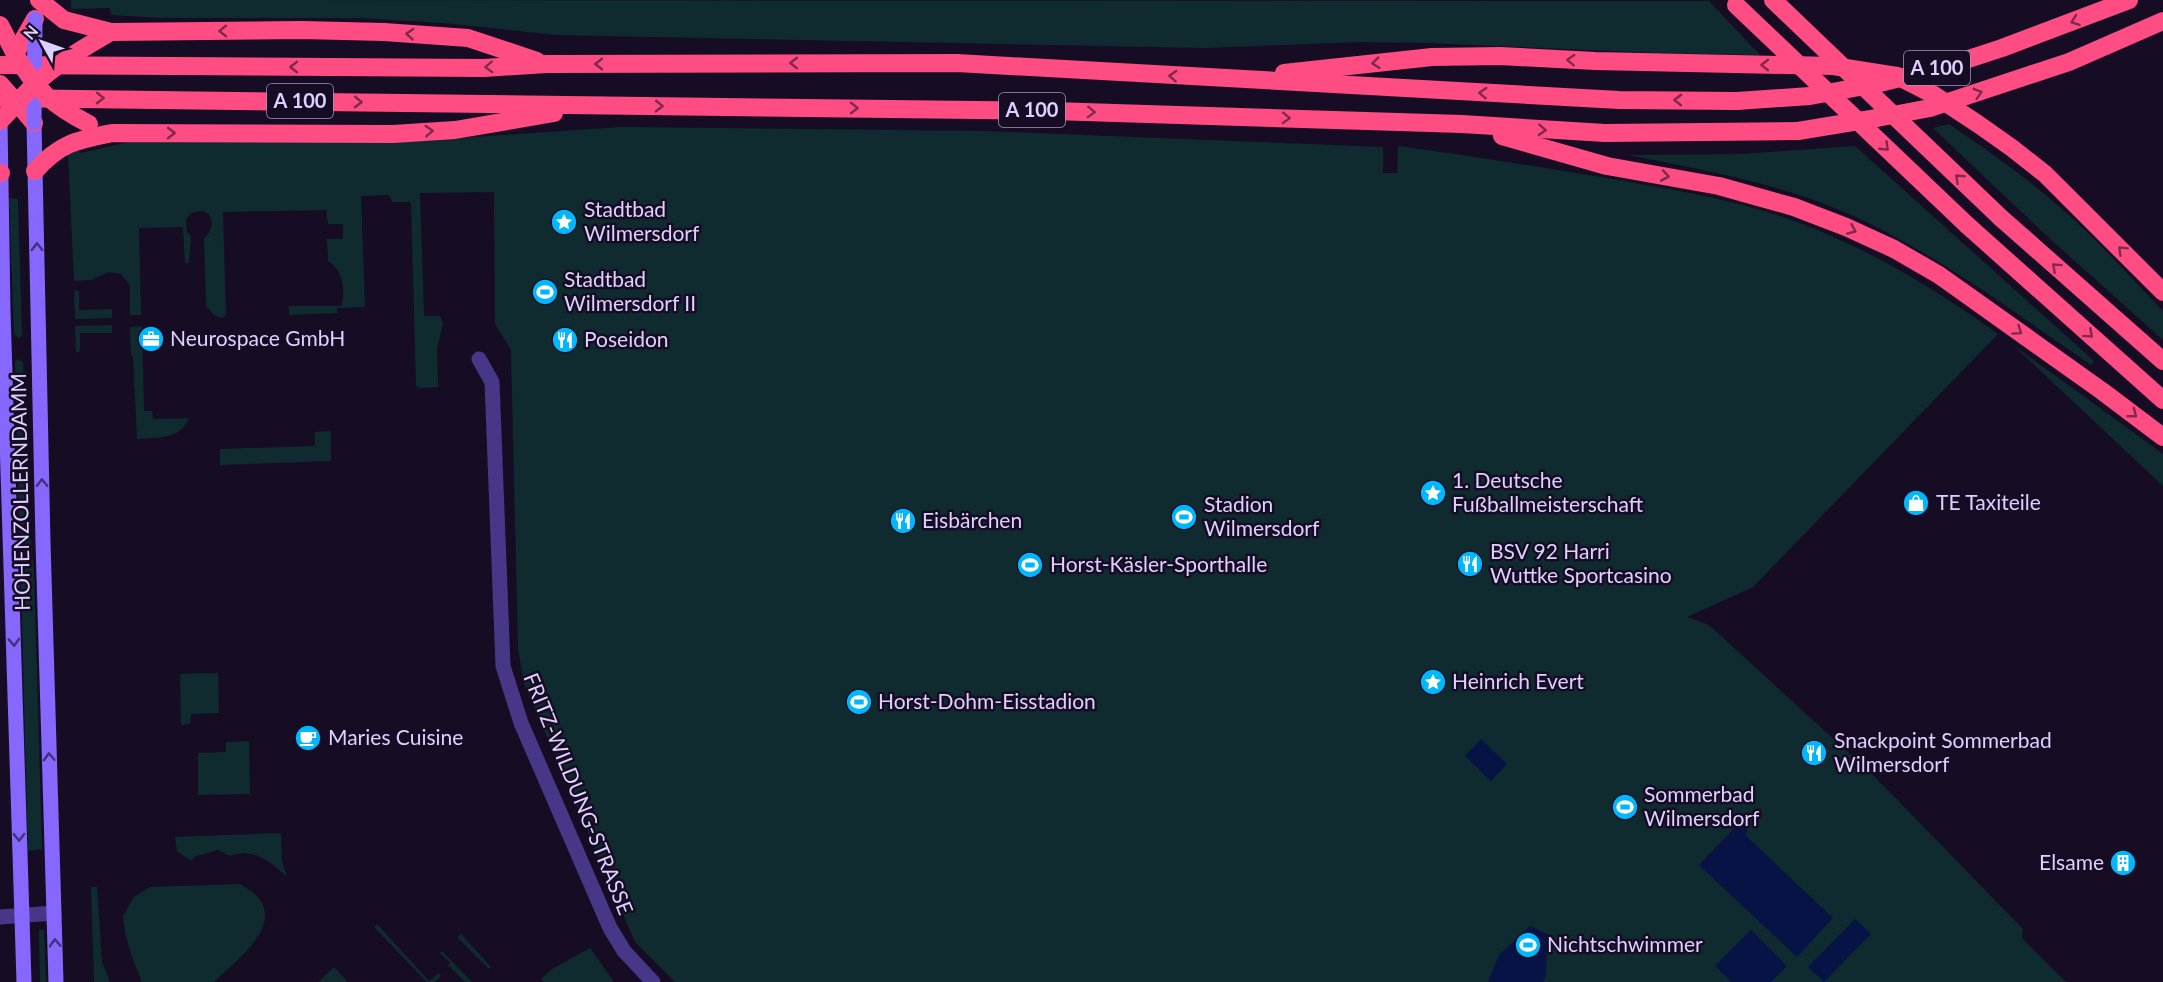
<svg xmlns="http://www.w3.org/2000/svg" width="2163" height="982" font-family="Lato,sans-serif">
<style>
.green{fill:#102b2f}
.water{fill:#071344}
.lines{fill:none;stroke-linecap:round;stroke-linejoin:round}
.minor{stroke:#483686;stroke-width:15}
.secondary{stroke:#8768ff;stroke-width:15}
.motorway{stroke:#ff4c82;stroke-width:18}
.secondary-bridge{stroke:#8768ff;stroke-width:15}
.motorway-bridge{stroke:#ff4c82;stroke-width:18}
.oneway{stroke:#7f294f}
.oneway2{stroke:#43317c}
.labels{text-anchor:middle;stroke-width:5;stroke-linejoin:round;paint-order:stroke}
.shield{fill:#160d25;stroke:#a396be;stroke-width:1.5}
.shield-label{font-size:20px;font-weight:bold;fill:#dfd1ff}
.poi-label{font-size:21px;fill:#dfd1ff;stroke:#160d25;text-anchor:start}
.street-label{font-size:21px;fill:#dfd1ff;stroke:#160d25}
</style>
<rect width="100%" height="100%" fill="#160d25"/>
<g class="green">
<polygon points="71,0 1709,1 1760,55 1659,53 1427,43 1360,42 1204,48 556,35 443,23 359,18 162,18 111,15 110,8 71,9"/>
<path d="M 1949,124 C 1989,151 2027,178 2063,210 C 2099,241 2130,277 2163,311 L 2163,340 L 2048,237 L 1933,128 Z"/>
<path d="M 620,127 L 985,131 L 1383,147 L 1383,173 L 1397,173 L 1398,146 C 1466,155 1533,166 1601,177 C 1668,189 1736,199 1800,223 C 1873,251 1935,289 1998,334 L 1753,587 L 1687,617 L 1709,625 L 1874,776 L 2023,929 L 2022,938 L 2066,982 L 675,982 L 635,942 L 524,683 L 518,649 L 511,350 L 495,324 L 494,192 L 420,193 L 424,316 L 440,316 L 443,323 L 437,349 L 438,387 L 420,388 L 416,386 L 411,202 L 392,202 L 389,195 L 361,196 L 365,307 L 337,308 L 337,313 L 289,315 L 289,306 L 341,306 L 342,304 C 345,288 343,270 328,261 L 327,239 L 343,239 L 343,224 L 328,224 L 326,210 L 223,212 L 226,315 L 223,318 L 215,316 L 206,306 L 204,239 C 218,225 213,205 191,213 L 186,220 L 187,232 L 191,236 L 189,263 L 185,263 L 183,227 L 139,228 L 141,315 L 130,315 L 130,285 L 121,274 L 109,272 L 91,280 L 74,281 L 68,153 L 77,150 L 81,153 L 129,142 L 402,142 Z"/>
<path d="M 1855,146 L 2094,361 L 2091,365 C 2017,314 1945,260 1864,221 C 1790,185 1708,171 1628,155 L 1741,154 Z"/>
<polygon points="9,198 18,199 22,336 19,338 14,334"/>
<polygon points="74,290 79,291 79,310 112,309 112,318 75,319"/>
<polygon points="112,325 112,333 80,333 80,351 76,353 75,326"/>
<path d="M 142,326 L 144,411 L 152,411 L 153,419 L 189,418 C 181,440 157,437 137,439 L 133,356 L 131,355 L 130,327 Z"/>
<polygon points="2013,345 2163,454 2163,486"/>
<polygon points="17,359 23,362 25,475 34,575 42,849 28,851 15,362"/>
<polygon points="331,431 331,461 220,465 220,449 315,446 315,432"/>
<polygon points="218,673 219,713 191,714 190,724 181,725 180,674"/>
<polygon points="249,741 250,794 198,795 198,753 226,752 226,742"/>
<path d="M 281,833 L 282,861 L 287,877 C 271,862 252,846 230,856 L 218,850 L 196,856 L 191,861 L 177,851 L 175,837 Z"/>
<path d="M 240,884 C 248,889 257,894 262,903 C 277,932 232,964 214,982 L 142,982 L 132,957 L 125,933 L 123,916 L 134,897 L 150,887 Z"/>
<polygon points="91,887 97,887 102,962 110,982 94,982"/>
<polygon points="377,924 429,981 439,973 441,976 435,982 427,982 374,927"/>
<polygon points="39,930 44,930 46,982 40,982"/>
<polygon points="461,934 491,967 489,969 457,937"/>
<polygon points="590,948 614,982 544,982 541,979 552,969"/>
<polygon points="442,951 472,982 465,982 448,965 450,963 440,953"/>
<polygon points="334,967 348,982 318,982"/>
</g>
<g class="water">
<polygon points="1481,739 1507,764 1491,781 1465,756"/>
<polygon points="1739,823 1748,831 1745,835 1833,918 1797,957 1699,865"/>
<polygon points="1855,919 1871,934 1824,982 1808,967"/>
<polygon points="1530,926 1547,934 1546,976 1543,982 1488,982 1499,955"/>
<polygon points="1751,930 1787,966 1771,982 1731,982 1715,966"/>
</g>
<g class="lines">
<g class="minor">
<polyline points="479,359 492,382 503,666 521,723 610,928 624,951 653,982"/>
<polyline points="0,917 54,913"/>
</g>
<g class="secondary">
<polyline points="0,122 3,311 24,982"/>
<polyline points="34,123 43,542 56,982"/>
</g>
<g class="motorway">
<polyline points="39,0 64,20 111,32 302,30 384,32 468,38 537,61"/>
<polyline points="0,25 15,54"/>
<polyline points="15,54 35,19"/>
<polyline points="0,65 484,68 547,64 957,63 1619,100 1737,101"/>
<polyline points="1284,73 1432,57 1500,56 1595,61 1833,66 1897,76 1934,95 1978,124 2012,148 2045,174 2163,292"/>
<polyline points="0,98 1053,111 1462,124 1605,133 1798,131"/>
<polyline points="0,121 17,103 34,123"/>
<polyline points="1502,136 1607,166 1719,186 1794,207 1846,227 1894,249 1939,275 2102,391 2163,437"/>
<path d="M 35,171 C 60,143 77,140 112,133 L 393,134 L 455,130 L 554,113"/>
<polyline points="0,173 1,173"/>
<polyline points="2001,218 2163,361"/>
<polyline points="1967,225 2163,400"/>
</g>
<polyline class="secondary-bridge" points="34,123 35,19"/>
<g class="motorway-bridge">
<polyline points="1773,0 2001,218"/>
<polyline points="1736,5 1967,225"/>
<path d="M 15,54 C 36,90 52,105 89,124"/>
<path d="M 0,84 L 17,103 C 43,72 76,52 111,32"/>
<polyline points="1737,101 1810,96 1876,84 1944,67 2002,48 2129,0"/>
<polyline points="1798,131 1877,118 1930,108 2069,62 2163,21"/>
</g>
</g>
<defs><path id="oneway-chevron" d="M-2-3.5L2.5 0L-2 3.5" fill="none" stroke-width="1.6" stroke-linecap="round" stroke-linejoin="round" transform="scale(1.5)"/></defs>
<g class="oneway">
<use href="#oneway-chevron" transform="translate(2075 21) rotate(160)"/>
<use href="#oneway-chevron" transform="translate(223 31) rotate(179)"/>
<use href="#oneway-chevron" transform="translate(410 34) rotate(-176)"/>
<use href="#oneway-chevron" transform="translate(1571 60) rotate(-177)"/>
<use href="#oneway-chevron" transform="translate(794 63) rotate(180)"/>
<use href="#oneway-chevron" transform="translate(1376 63) rotate(174)"/>
<use href="#oneway-chevron" transform="translate(599 64) rotate(180)"/>
<use href="#oneway-chevron" transform="translate(1765 65) rotate(-179)"/>
<use href="#oneway-chevron" transform="translate(294 67) rotate(-180)"/>
<use href="#oneway-chevron" transform="translate(489 67) rotate(178)"/>
<use href="#oneway-chevron" transform="translate(1173 76) rotate(-177)"/>
<use href="#oneway-chevron" transform="translate(1483 93) rotate(-177)"/>
<use href="#oneway-chevron" transform="translate(1978 93) rotate(-17)"/>
<use href="#oneway-chevron" transform="translate(100 98) rotate(1)"/>
<use href="#oneway-chevron" transform="translate(1678 100) rotate(-179)"/>
<use href="#oneway-chevron" transform="translate(358 102) rotate(1)"/>
<use href="#oneway-chevron" transform="translate(659 106) rotate(1)"/>
<use href="#oneway-chevron" transform="translate(854 108) rotate(1)"/>
<use href="#oneway-chevron" transform="translate(1091 112) rotate(2)"/>
<use href="#oneway-chevron" transform="translate(1286 118) rotate(2)"/>
<use href="#oneway-chevron" transform="translate(1542 130) rotate(3)"/>
<use href="#oneway-chevron" transform="translate(429 131) rotate(-3)"/>
<use href="#oneway-chevron" transform="translate(171 133)"/>
<use href="#oneway-chevron" transform="translate(1885 147) rotate(44)"/>
<use href="#oneway-chevron" transform="translate(1665 176) rotate(10)"/>
<use href="#oneway-chevron" transform="translate(1959 178) rotate(-137)"/>
<use href="#oneway-chevron" transform="translate(1852 230) rotate(24)"/>
<use href="#oneway-chevron" transform="translate(2122 250) rotate(-135)"/>
<use href="#oneway-chevron" transform="translate(2056 267) rotate(-138)"/>
<use href="#oneway-chevron" transform="translate(2018 331) rotate(35)"/>
<use href="#oneway-chevron" transform="translate(2089 334) rotate(42)"/>
<use href="#oneway-chevron" transform="translate(2133 414) rotate(38)"/>
</g>
<g class="oneway2">
<use href="#oneway-chevron" transform="translate(37 247) rotate(-91)"/>
<use href="#oneway-chevron" transform="translate(42 483) rotate(-91)"/>
<use href="#oneway-chevron" transform="translate(14 642) rotate(88)"/>
<use href="#oneway-chevron" transform="translate(49 757) rotate(-92)"/>
<use href="#oneway-chevron" transform="translate(19 837) rotate(89)"/>
<use href="#oneway-chevron" transform="translate(55 943) rotate(-92)"/>
</g>
<defs>
<g id="sight-disc" transform="scale(1.35)"><circle r="9.5" fill="#00b6fc" stroke="#160d25"/><path d="M0-6L1.8-2.2L6-1.7L2.9 1.2L3.7 5.4L0 3.3L-3.7 5.4L-2.9 1.2L-6-1.7L-1.8-2.2Z" fill="#fff"/></g>
<g id="stadium-disc" transform="scale(1.35)"><circle r="9.5" fill="#00b6fc" stroke="#160d25"/><path d="M0-5a6.5 5 0 1 0 0 10a6.5 5 0 1 0 0-10ZM-3.5-1.8h7v3.6h-7Z" fill="#fff"/></g>
<g id="office-disc" transform="scale(1.35)"><circle r="9.5" fill="#00b6fc" stroke="#160d25"/><path d="M-6-3h4V-5.5h4V-3h4V5H-6ZM-1-4.5V-3h2v-1.5ZM-6 0V1H6V0Z" fill="#fff"/></g>
<g id="restaurant-disc" transform="scale(1.35)"><circle r="9.5" fill="#00b6fc" stroke="#160d25"/><path d="M-5-6h1v4h1v-4h1v4h1v-4h1v5L-1.5 .5V6h-2V.5L-5-1ZM5-6V6H3V1.5H1.5Q1.5-4 5-6Z" fill="#fff"/></g>
<g id="shop-disc" transform="scale(1.35)"><circle r="9.5" fill="#00b6fc" stroke="#160d25"/><path d="M-5-2.5h2.3a2.7 3.5 0 0 1 5.4 0H5L5.5 6h-11ZM-1.5-2.5h3a1.5 2.3 0 0 0-3 0Z" fill="#fff"/></g>
<g id="cafe-disc" transform="scale(1.35)"><circle r="9.5" fill="#00b6fc" stroke="#160d25"/><path d="M-5.5-4.5H6V0H3Q3 3.5 0 3.5H-2.5Q-5.5 3.5-5.5 0ZM3-3.2v2h1.7v-2ZM-6 4.5H4V6H-6Z" fill="#fff"/></g>
<g id="building-disc" transform="scale(1.35)"><circle r="9.5" fill="#00b6fc" stroke="#160d25"/><path d="M-4-6H4V6H1V3H-1V6H-4ZM-2.5-4.3h1.7v1.8h-1.7ZM.8-4.3h1.7v1.8H.8ZM-2.5-1h1.7V.8h-1.7ZM.8-1h1.7V.8H.8Z" fill="#fff"/></g>
</defs>
<g fill-rule="evenodd">
<use href="#sight-disc" x="564" y="222"/>
<use href="#stadium-disc" x="545" y="292"/>
<use href="#office-disc" x="151" y="339"/>
<use href="#restaurant-disc" x="565" y="340"/>
<use href="#sight-disc" x="1433" y="493"/>
<use href="#shop-disc" x="1916" y="503"/>
<use href="#stadium-disc" x="1184" y="517"/>
<use href="#restaurant-disc" x="903" y="521"/>
<use href="#restaurant-disc" x="1470" y="564"/>
<use href="#stadium-disc" x="1030" y="565"/>
<use href="#sight-disc" x="1433" y="682"/>
<use href="#stadium-disc" x="859" y="702"/>
<use href="#cafe-disc" x="308" y="738"/>
<use href="#restaurant-disc" x="1814" y="753"/>
<use href="#stadium-disc" x="1625" y="807"/>
<use href="#building-disc" x="2123" y="863"/>
<use href="#stadium-disc" x="1528" y="945"/>
</g>
<g class="labels">
<g class="shield">
<rect x="1904" y="51" width="66" height="34" rx="4.5"/>
<rect x="267" y="84" width="66" height="34" rx="4.5"/>
<rect x="999" y="93" width="66" height="34" rx="4.5"/>
</g>
<g class="shield-label">
<text x="1937" y="75">A 100</text>
<text x="300" y="108">A 100</text>
<text x="1032" y="117">A 100</text>
</g>
<g class="poi-label">
<text x="584" y="217">Stadtbad<tspan x="584" dy="24">Wilmersdorf</tspan></text>
<text x="564" y="287">Stadtbad<tspan x="564" dy="24">Wilmersdorf II</tspan></text>
<text x="170" y="346">Neurospace GmbH</text>
<text x="584" y="347">Poseidon</text>
<text x="1452" y="488">1. Deutsche<tspan x="1452" dy="24">Fußballmeisterschaft</tspan></text>
<text x="1936" y="510">TE Taxiteile</text>
<text x="1204" y="512">Stadion<tspan x="1204" dy="24">Wilmersdorf</tspan></text>
<text x="922" y="528">Eisbärchen</text>
<text x="1490" y="559">BSV 92 Harri<tspan x="1490" dy="24">Wuttke Sportcasino</tspan></text>
<text x="1050" y="572">Horst-Käsler-Sporthalle</text>
<text x="1452" y="689">Heinrich Evert</text>
<text x="878" y="709">Horst-Dohm-Eisstadion</text>
<text x="328" y="745">Maries Cuisine</text>
<text x="1834" y="748">Snackpoint Sommerbad<tspan x="1834" dy="24">Wilmersdorf</tspan></text>
<text x="1644" y="802">Sommerbad<tspan x="1644" dy="24">Wilmersdorf</tspan></text>
<text x="2104" y="870" text-anchor="end">Elsame</text>
<text x="1547" y="952">Nichtschwimmer</text>
</g>
<g class="street-label">
<text transform="translate(21 492) rotate(-91)" y="7">HOHENZOLLERNDAMM</text>
<text transform="translate(578 794) rotate(68)" y="7">FRITZ-WILDUNG-STRASSE</text>
</g>
</g>
<g transform="translate(42 42) rotate(310)" stroke="#160d25" stroke-width="4.5" paint-order="stroke">
<path d="M0-4.5L10 22L0 15L-10 22Z" fill="#dfd1ff"/>
<text y="-9" font-size="16" font-weight="bold" text-anchor="middle" fill="#dfd1ff">N</text>
</g>
</svg>
